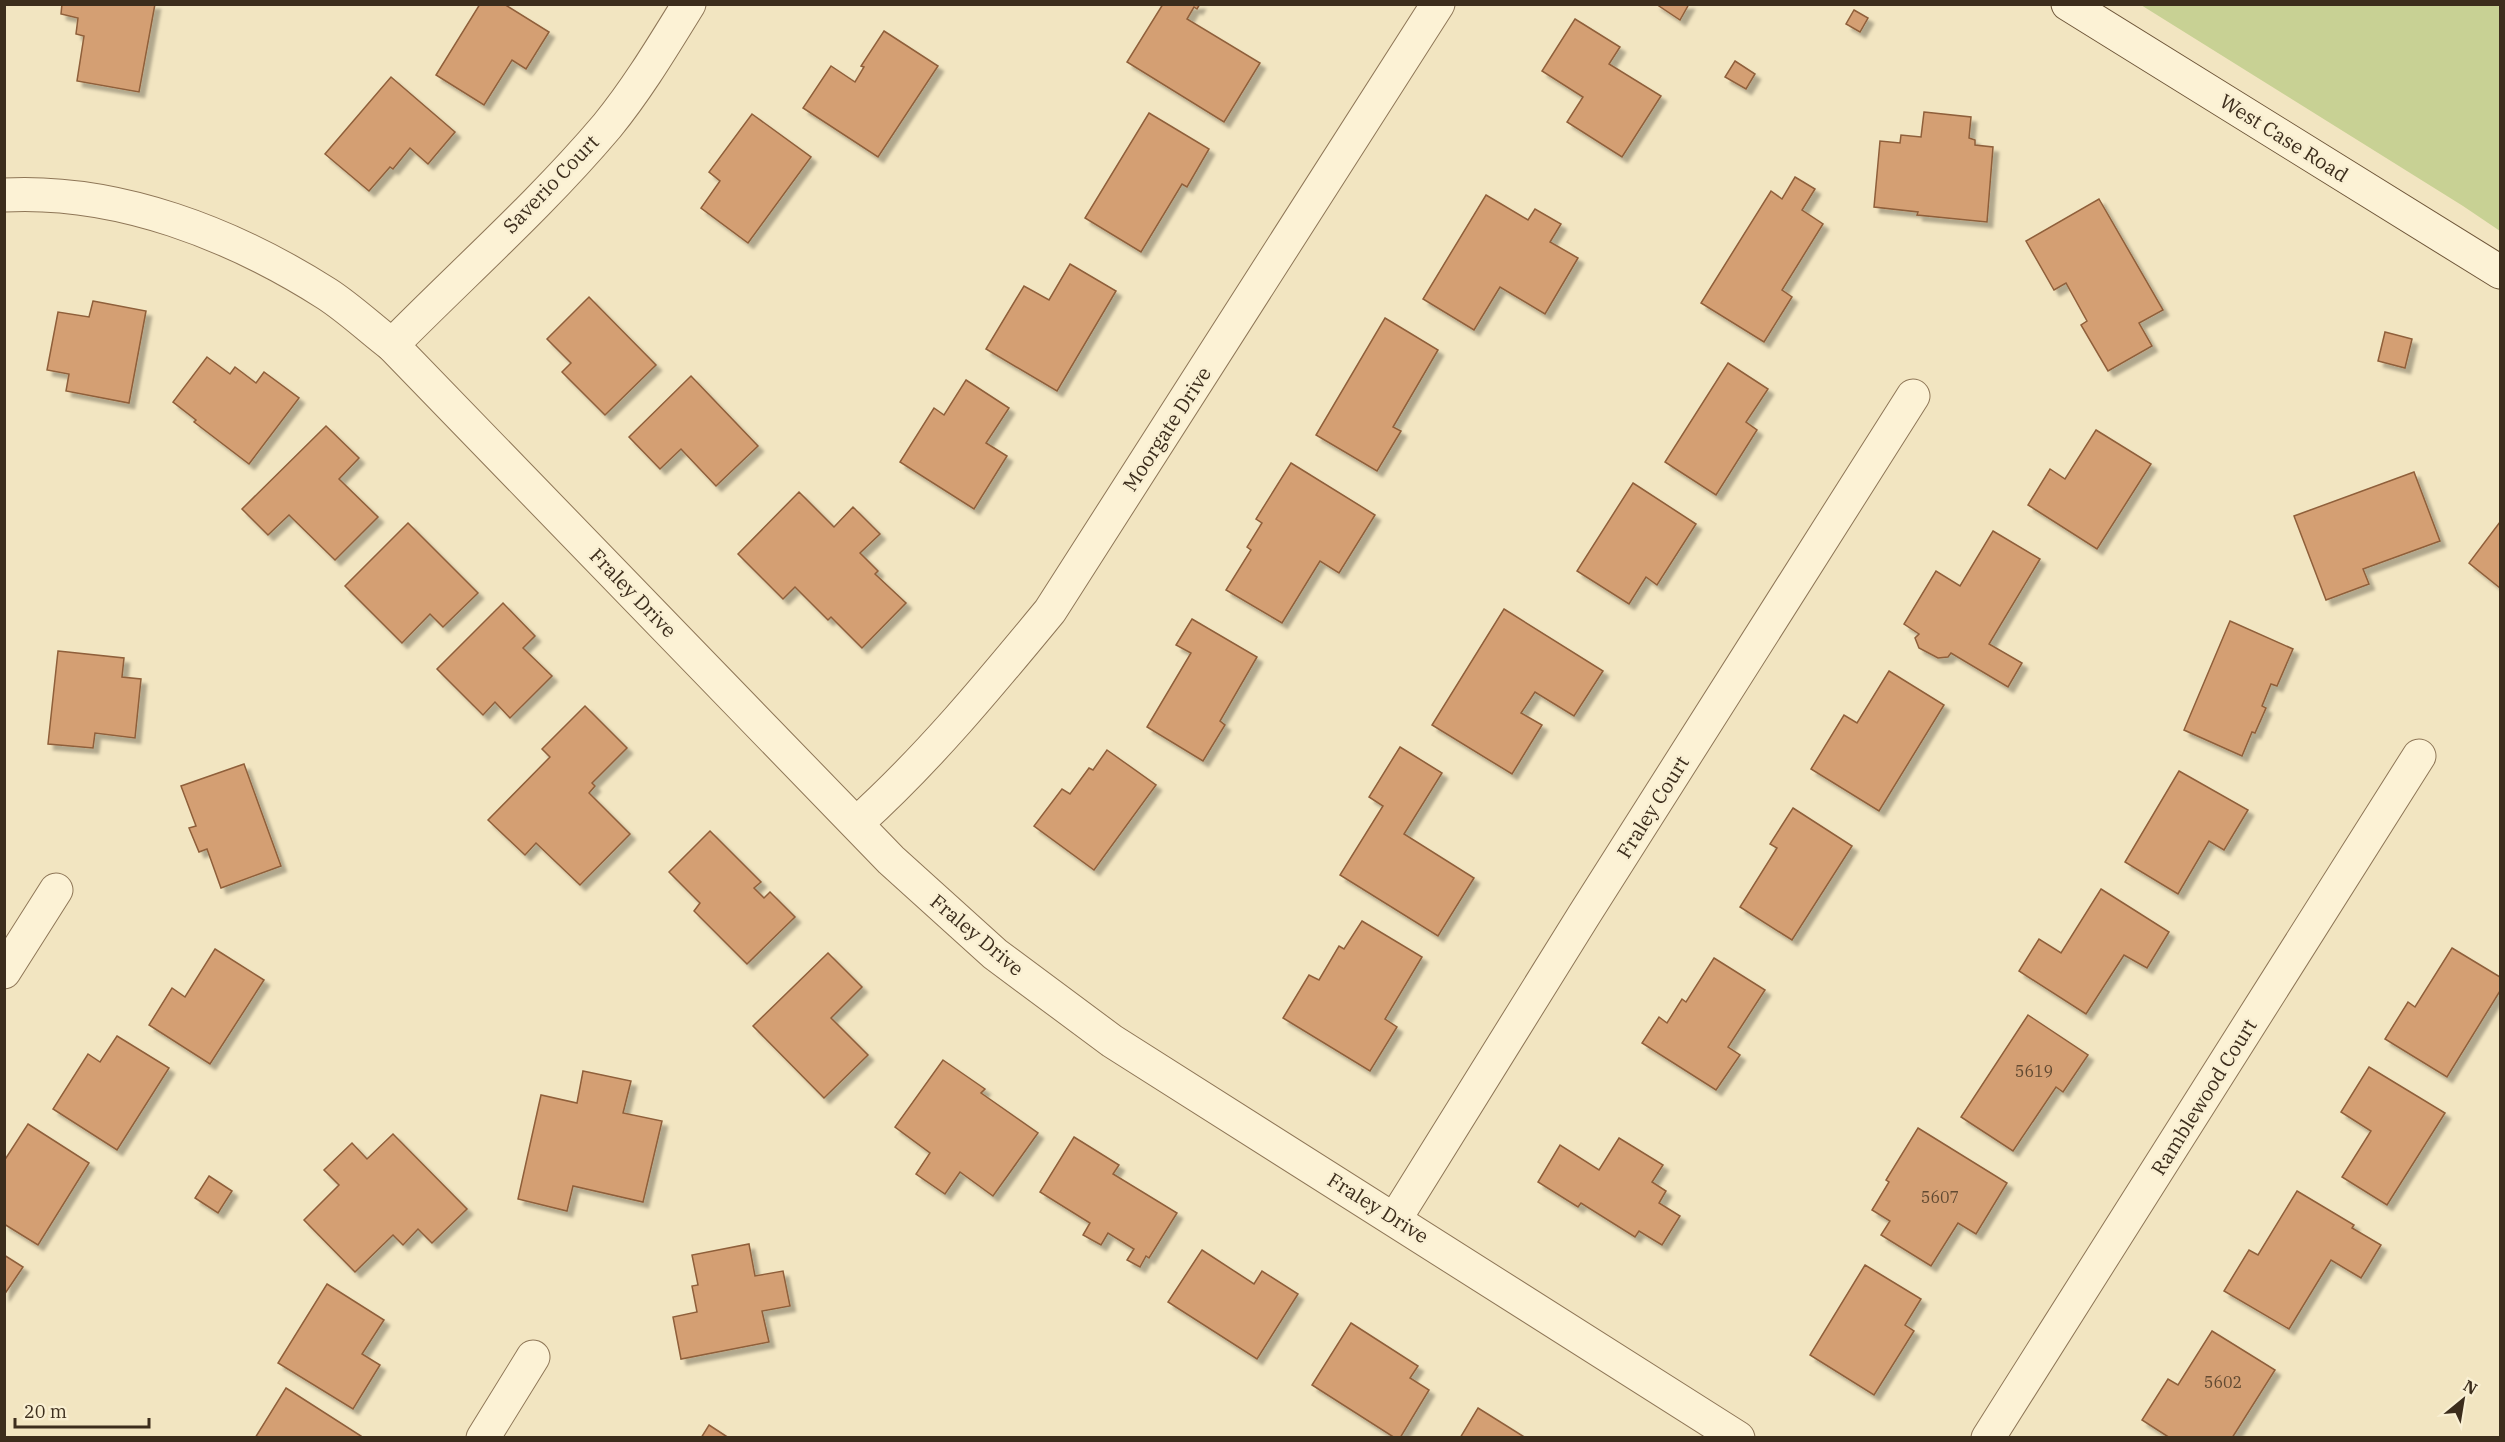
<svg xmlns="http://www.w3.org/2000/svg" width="2505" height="1442" font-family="'IBM Plex Serif',serif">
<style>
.green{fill:#c8d194}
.building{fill:#d49f73;stroke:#8f5f3a;stroke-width:1.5;filter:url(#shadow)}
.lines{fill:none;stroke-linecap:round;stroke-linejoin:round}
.street-casing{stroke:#8e7657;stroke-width:35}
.secondary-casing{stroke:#6f573a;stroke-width:35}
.street{stroke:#fcf2d5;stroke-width:33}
.secondary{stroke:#fcf2d5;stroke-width:33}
.labels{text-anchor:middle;stroke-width:5;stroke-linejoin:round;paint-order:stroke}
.number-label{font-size:16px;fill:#624a32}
.street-label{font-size:20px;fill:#3c2d1c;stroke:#f9efd2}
</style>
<defs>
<filter id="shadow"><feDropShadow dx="5.5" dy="5.5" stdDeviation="1.5" flood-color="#0004"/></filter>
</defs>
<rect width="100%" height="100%" fill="#f2e5c1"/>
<polygon class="green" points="2141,5 2500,5 2500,231 2463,206"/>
<g class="building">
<polygon points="62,4 155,4 139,92 77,81 84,36 76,34 78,18 61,14"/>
<polygon points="480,4 504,4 549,32 526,69 512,60 484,105 436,75"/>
<polygon points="1163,4 1200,4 1197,9 1194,7 1187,19 1260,63 1224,122 1127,62"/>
<polygon points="1656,4 1689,4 1680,20"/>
<polygon points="1854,10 1868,18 1860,32 1846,24"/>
<polygon points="1575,19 1620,47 1609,64 1661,96 1622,157 1567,122 1583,97 1542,71"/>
<polygon points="884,31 938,66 878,157 803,108 831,66 855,82 864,67 861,66"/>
<polygon points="1735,61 1755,74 1746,89 1725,77"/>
<polygon points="391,77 455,132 428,164 410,148 393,169 390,167 369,191 325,154"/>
<polygon points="1924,112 1971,117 1969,138 1975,140 1975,145 1993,147 1987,222 1917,215 1918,212 1874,207 1880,141 1900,143 1901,135 1921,137"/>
<polygon points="1149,113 1209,149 1187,187 1182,184 1141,252 1085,218"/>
<polygon points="752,114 811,157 748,243 701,208 720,181 709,172"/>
<polygon points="1795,177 1815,189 1802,210 1823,224 1782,290 1792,297 1764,342 1701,303 1771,191 1782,199"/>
<polygon points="1486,195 1528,220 1535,209 1561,224 1550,242 1578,258 1545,314 1500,287 1474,330 1423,299"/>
<polygon points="2099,199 2163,310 2139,323 2152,346 2108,371 2081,325 2087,321 2066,283 2054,290 2026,241"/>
<polygon points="1070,264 1116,291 1057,391 986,349 1024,286 1049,300"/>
<polygon points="589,297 656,365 605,415 562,372 571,363 547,339"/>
<polygon points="93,301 146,311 129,403 66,391 69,374 47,370 58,312 89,317"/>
<polygon points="1385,318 1438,350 1393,427 1401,431 1377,471 1316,435"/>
<polygon points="2385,332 2412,339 2405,368 2378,361"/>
<polygon points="207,357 230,374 235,367 256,383 264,372 299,398 249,464 194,422 196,420 173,402"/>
<polygon points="1728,363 1768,389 1746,422 1757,430 1716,495 1665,462"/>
<polygon points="691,376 758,446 716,486 681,449 660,469 629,437"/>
<polygon points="966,380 1009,408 986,443 1007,456 974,509 900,462 934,408 944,415"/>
<polygon points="326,426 359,458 339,479 378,517 335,560 289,515 268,535 242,509"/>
<polygon points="2096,430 2151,464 2097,549 2028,505 2050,469 2065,479"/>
<polygon points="1291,463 1375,515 1339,573 1320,561 1282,623 1226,590 1251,550 1247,547 1262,523 1256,519"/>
<polygon points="2414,472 2440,541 2363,569 2369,584 2326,600 2294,516"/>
<polygon points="1633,483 1696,524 1657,585 1646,577 1629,604 1577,571"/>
<polygon points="799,492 834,527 853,507 880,534 860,553 878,571 875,574 906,603 862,648 831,617 828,620 795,587 783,599 738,554"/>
<polygon points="2500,522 2500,588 2469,563"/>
<polygon points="408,523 478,593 443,627 430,614 402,643 345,586"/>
<polygon points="1993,531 2040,559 1989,644 2022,663 2008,687 1951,653 1948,657 1938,658 1919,648 1915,638 1919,634 1904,624 1936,571 1960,586"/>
<polygon points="503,603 535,636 523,648 552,676 510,718 495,702 483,715 437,669"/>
<polygon points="1504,609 1603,671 1574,716 1535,692 1521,713 1542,725 1512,774 1432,725"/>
<polygon points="1192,619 1257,657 1220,721 1225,725 1203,761 1147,727 1191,653 1176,645"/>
<polygon points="2230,621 2293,649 2277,686 2271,684 2262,706 2266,708 2255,733 2252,732 2242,756 2184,730"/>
<polygon points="58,651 124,658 122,677 141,679 135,738 95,733 93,748 48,744"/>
<polygon points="1889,671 1944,705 1879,811 1811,769 1844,715 1857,723"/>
<polygon points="585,706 627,748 592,783 595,786 589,793 630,834 580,885 536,843 525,855 488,820 550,757 542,749"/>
<polygon points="1400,747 1442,773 1404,834 1474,878 1438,936 1340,875 1383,806 1369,797"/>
<polygon points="1107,750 1156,785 1094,870 1034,826 1062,789 1070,794 1089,768 1093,770"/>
<polygon points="244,764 281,866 221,888 207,849 199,852 189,828 196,826 181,786"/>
<polygon points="2179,771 2248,810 2224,850 2209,841 2178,894 2125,862"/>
<polygon points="1793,808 1852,846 1792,940 1740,907 1777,848 1770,844"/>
<polygon points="710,831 761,882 754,888 764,898 770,892 795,917 747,964 694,911 700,903 669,872"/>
<polygon points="2101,889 2169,932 2147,968 2124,955 2086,1014 2019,971 2039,939 2061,953"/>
<polygon points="1362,921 1422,957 1385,1019 1397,1027 1370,1071 1283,1018 1309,975 1319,980 1339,946 1344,949"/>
<polygon points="2452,948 2500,977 2500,991 2447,1077 2385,1039 2408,1002 2415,1007"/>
<polygon points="215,949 264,980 210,1064 149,1025 172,988 185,997"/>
<polygon points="828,953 862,987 831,1018 868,1055 824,1098 753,1026"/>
<polygon points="1714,958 1765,990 1728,1047 1740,1055 1716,1090 1642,1043 1659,1017 1667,1023 1682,999 1686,1002"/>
<polygon points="2028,1015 2088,1055 2063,1092 2056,1087 2013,1151 1961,1117"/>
<polygon points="117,1036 169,1068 117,1150 53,1109 88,1054 100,1062"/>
<polygon points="943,1060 985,1089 981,1093 1038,1133 993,1196 960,1172 945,1194 916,1174 930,1153 895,1127"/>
<polygon points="2369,1067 2445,1113 2387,1205 2342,1177 2371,1131 2341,1112"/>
<polygon points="583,1071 631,1081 623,1113 662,1121 643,1202 573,1186 567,1211 518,1199 541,1095 577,1103"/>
<polygon points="28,1124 89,1163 38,1245 4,1224 4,1161"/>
<polygon points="1918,1128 2007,1183 1976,1234 1958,1223 1931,1266 1881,1235 1890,1221 1872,1210 1889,1182 1886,1180"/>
<polygon points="393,1134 467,1209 432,1243 418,1229 403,1245 393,1235 355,1272 304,1220 339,1185 324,1170 352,1143 367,1159"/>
<polygon points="1074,1137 1119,1165 1113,1174 1177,1213 1149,1258 1146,1256 1140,1267 1127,1260 1134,1249 1108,1233 1101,1245 1083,1235 1090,1223 1040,1192"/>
<polygon points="1619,1138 1663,1165 1652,1182 1666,1191 1659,1203 1680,1216 1662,1245 1639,1231 1635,1237 1581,1203 1578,1207 1538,1182 1560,1145 1599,1170"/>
<polygon points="209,1176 232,1191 218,1213 195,1198"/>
<polygon points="2297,1191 2354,1225 2352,1228 2381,1245 2361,1278 2331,1260 2289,1329 2224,1291 2249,1250 2258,1255"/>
<polygon points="749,1244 755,1276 783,1271 790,1306 762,1311 769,1342 681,1359 673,1317 697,1312 692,1286 698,1285 692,1255"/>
<polygon points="1202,1250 1254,1284 1262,1271 1298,1294 1257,1359 1168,1302"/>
<polygon points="4,1255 23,1267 4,1295"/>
<polygon points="1865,1265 1921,1299 1905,1325 1914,1331 1874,1395 1810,1355"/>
<polygon points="327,1284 384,1320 362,1354 380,1365 353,1409 278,1363"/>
<polygon points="1351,1323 1418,1366 1410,1378 1429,1390 1400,1438 1395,1438 1312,1385"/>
<polygon points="2212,1331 2275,1370 2232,1438 2170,1438 2142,1420 2168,1379 2178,1385"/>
<polygon points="286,1388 361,1436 360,1438 255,1438"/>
<polygon points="1478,1408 1526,1438 1460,1438"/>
<polygon points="709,1425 729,1438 701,1438"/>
</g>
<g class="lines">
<g class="street-casing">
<g id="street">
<path d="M 4,195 C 118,189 233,234 327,294 C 350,309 371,329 392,345 L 891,860 L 995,954 L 1112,1041 L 1738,1438"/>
<path d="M 392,345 C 463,273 541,204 607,126 C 638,88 663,46 689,4"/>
<path d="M 857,823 C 928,759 989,685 1050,611 L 1438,4"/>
<polyline points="4,972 56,890"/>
<polyline points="1395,1219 1584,915 1913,396"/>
<polyline points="483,1438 533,1357"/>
<polyline points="1988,1438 2419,756"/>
</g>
</g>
<g class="secondary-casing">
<polyline id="secondary" points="2068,4 2500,272"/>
</g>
<use href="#street" class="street"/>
<use href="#secondary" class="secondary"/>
</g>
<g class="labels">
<g class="number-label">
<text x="2034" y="1077">5619</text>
<text x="1940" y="1203">5607</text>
<text x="2223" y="1388">5602</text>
</g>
<g class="street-label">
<text transform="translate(2284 138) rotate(32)" y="7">West Case Road</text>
<text transform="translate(551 184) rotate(-46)" y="7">Saverio Court</text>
<text transform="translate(1167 429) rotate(-57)" y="7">Moorgate Drive</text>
<text transform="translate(633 593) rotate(46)" y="7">Fraley Drive</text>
<text transform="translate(1653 807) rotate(-58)" y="7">Fraley Court</text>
<text transform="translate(977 935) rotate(40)" y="7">Fraley Drive</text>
<text transform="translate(2204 1097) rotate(-58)" y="7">Ramblewood Court</text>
<text transform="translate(1378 1208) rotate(32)" y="7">Fraley Drive</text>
</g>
</g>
<rect width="2505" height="1442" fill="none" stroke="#3c2d1c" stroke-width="12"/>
<g transform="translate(2463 1400) rotate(30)" stroke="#f9efd2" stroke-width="4.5" paint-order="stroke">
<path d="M0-4.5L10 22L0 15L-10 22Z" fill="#3c2d1c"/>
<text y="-9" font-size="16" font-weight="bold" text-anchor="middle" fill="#3c2d1c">N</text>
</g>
<path d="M15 1418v9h134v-9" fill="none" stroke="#3c2d1c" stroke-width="3"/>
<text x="24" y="1418" font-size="18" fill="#3c2d1c" stroke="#f9efd2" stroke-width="4.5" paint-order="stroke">20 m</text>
</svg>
